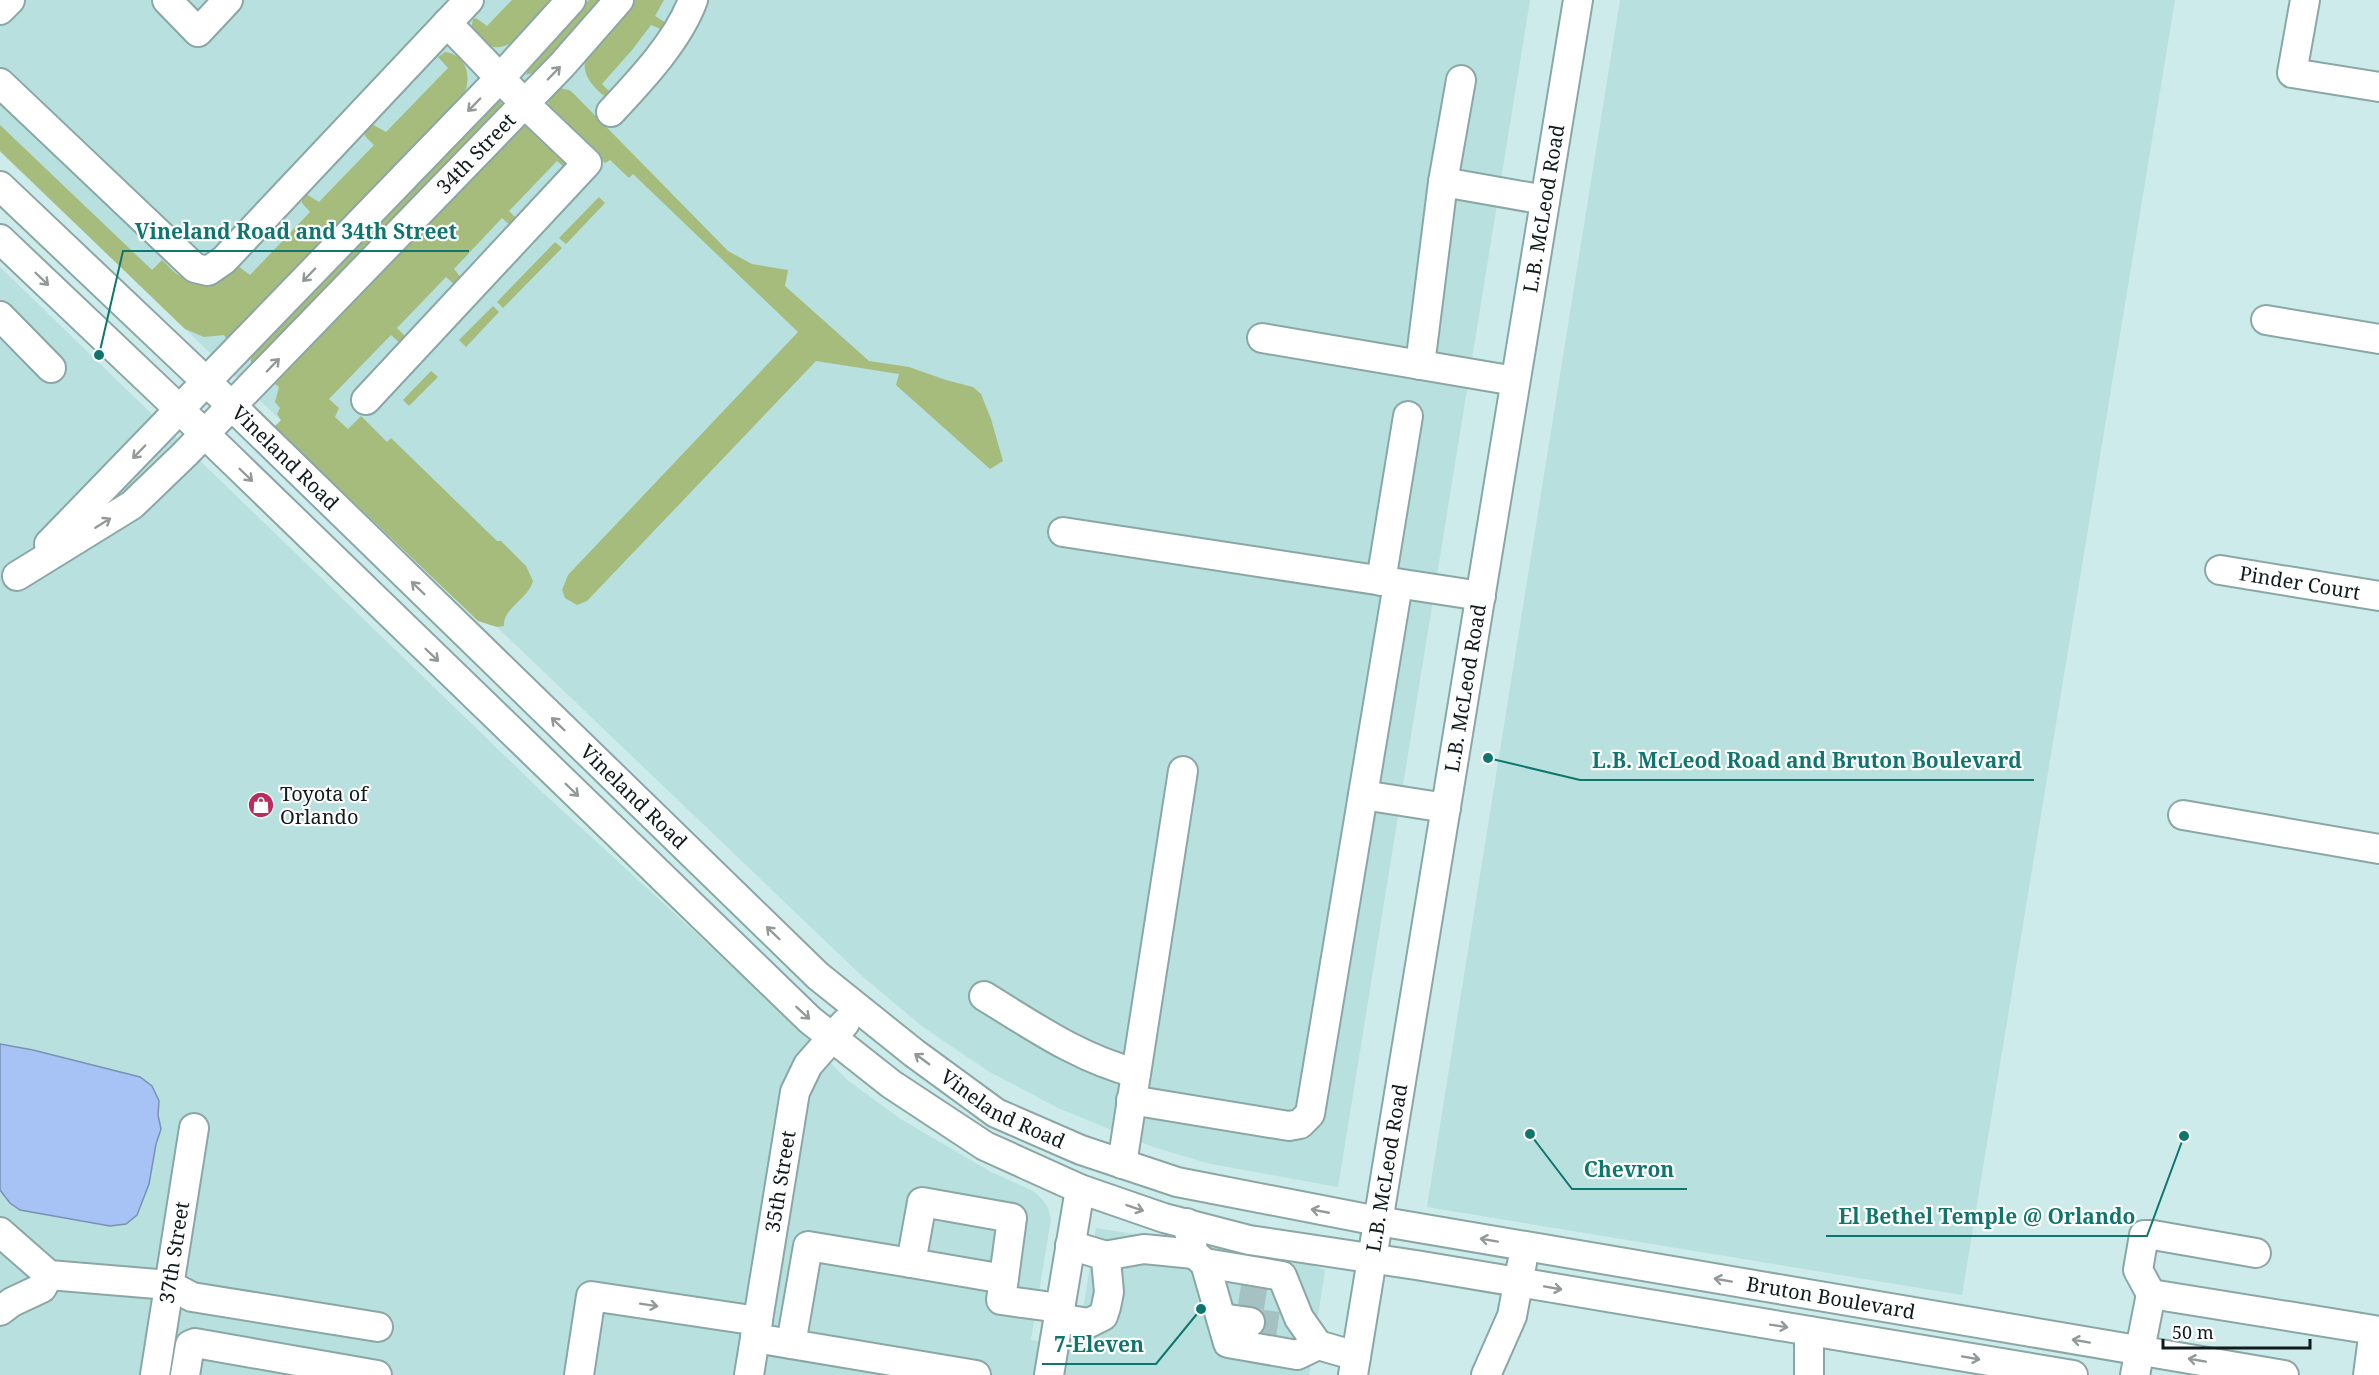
<svg xmlns="http://www.w3.org/2000/svg" width="2379" height="1375" font-family="'Noto Serif',serif">
<style>
.built{fill:#b7e0de}
.green{fill:#a6bc7d}
.water{fill:#a7c3f5;stroke:#7a91b4;stroke-width:1.5}
.lines{fill:none;stroke-linecap:round;stroke-linejoin:round}
.minor-tunnel{stroke:#a6c1c1;stroke-width:28;stroke-dasharray:28 14;stroke-linecap:butt}
.minor-casing{stroke:#8aa7a6;stroke-width:32}
.minor{stroke:#fff;stroke-width:28}
.oneway{stroke:#939898}
.labels{text-anchor:middle;stroke-width:4.5;stroke-linejoin:round;paint-order:stroke}
.street-label{font-size:20px;fill:#101b1b;stroke:#fff}
.poi-label{font-size:20px;fill:#101b1b;stroke:#fff;text-anchor:start}
.leader{fill:none;stroke:#0f766e;stroke-width:2}
.callout-dot{fill:#0f766e;stroke:#fff;stroke-width:2}
.callout-label{font-size:21px;text-anchor:middle;font-weight:bold;fill:#0f766e;stroke:#fff;stroke-width:4.5;stroke-linejoin:round;paint-order:stroke}
</style>
<rect width="100%" height="100%" fill="#ccebea"/>
<g class="built">
<polygon points="0,0 1530,0 1338,1187 1211,1164 1153,1147 1058,1108 988,1071 923,1027 862,976 0,152"/>
<polygon points="1620,0 2175,0 1962,1295 1427,1207"/>
<polygon points="0,267 541,791 783,1013 846,1079 899,1118 991,1172 1033,1191 1042,1199 1048,1208 1051,1219 1031,1340 1077,1348 1096,1228 1302,1261 1325,1270 1309,1375 0,1375"/>
</g>
<g class="green">
<path d="M 512,0 L 556,0 C 541,16 509,61 484,43 C 479,40 475,33 471,29 L 473,19 L 476,18 L 487,26 Z"/>
<polygon points="589,0 606,0 538,71 526,75 532,61"/>
<path d="M 635,0 L 664,0 L 655,16 L 668,24 L 663,30 L 651,25 L 632,50 L 602,84 L 611,93 L 607,98 C 595,89 582,76 585,60 Z"/>
<path d="M 445,52 C 469,55 473,82 461,99 L 227,340 L 224,335 L 204,337 L 185,329 L 0,151 L 0,125 L 152,270 L 162,260 C 168,265 173,272 180,276 C 201,288 222,280 238,266 L 250,275 L 310,212 L 302,203 L 302,197 L 306,194 L 319,202 L 374,145 L 365,136 L 364,131 L 370,123 L 386,132 L 448,68 L 438,57 Z"/>
<polygon points="560,88 569,90 573,93 728,251 752,264 788,270 785,286 869,361 909,367 946,380 973,387 981,394 991,419 1003,461 990,469 896,385 899,374 816,361 587,601 577,605 565,598 562,590 568,575 798,332 633,174 629,178 610,160 605,163 556,116 548,105 550,97"/>
<polygon points="501,101 502,106 498,113 251,364 251,358 256,350 491,105"/>
<path d="M 529,124 L 570,161 L 564,167 L 557,161 L 509,211 L 519,221 L 512,227 L 502,218 L 454,269 L 463,280 L 456,286 L 446,277 L 397,328 L 406,337 L 400,343 L 391,335 L 329,399 L 339,408 L 335,417 L 348,429 L 361,416 L 387,442 L 391,438 L 497,541 L 501,541 L 526,566 L 533,581 C 529,598 502,609 504,626 L 497,627 L 478,621 L 281,433 L 275,426 L 281,420 L 277,414 L 280,408 L 275,402 L 279,387 L 275,384 L 518,128 Z"/>
<polygon points="599,197 605,203 566,244 559,238"/>
<polygon points="555,242 562,248 503,308 497,302"/>
<polygon points="493,306 499,312 466,347 459,340"/>
<polygon points="431,371 438,377 409,406 403,400"/>
</g>
<polygon class="water" points="0,1044 33,1050 140,1077 152,1086 159,1101 158,1115 161,1129 156,1144 149,1184 137,1215 126,1224 110,1226 20,1210 10,1203 0,1190"/>
<g class="lines">
<g class="minor-tunnel">
<polyline points="1240,1292 1266,1296"/>
<polyline points="1250,1322 1278,1326"/>
</g>
<g class="minor-casing">
<g id="minor">
<polyline points="167,0 198,32 228,0"/>
<polyline points="2305,0 2292,73 2379,87"/>
<polyline points="0,10 10,0"/>
<polyline points="0,83 195,268 208,271 224,260 469,0"/>
<path d="M 611,112 C 640,81 678,41 693,0"/>
<polyline points="1443,182 1461,80"/>
<path id="s1" d="M 0,186 L 233,407 L 818,976 L 914,1053 L 996,1113 L 1081,1150 L 1177,1182 L 1378,1221 L 2284,1375"/>
<polyline points="0,239 179,409 810,1020 891,1084 985,1146 1080,1189 1164,1218 1249,1240 1416,1265 2073,1375"/>
<polyline points="0,316 51,368"/>
<polyline points="2266,320 2379,339"/>
<polyline points="1262,338 1515,381"/>
<polyline points="1420,365 1443,182 1545,200"/>
<polyline points="366,400 587,163 525,104 447,23"/>
<polyline points="1063,532 1481,596"/>
<polyline points="49,544 501,77 571,0"/>
<path id="s2" d="M 2220,570 L 2379,596"/>
<path id="s3" d="M 17,576 L 132,505 L 185,454 L 562,65 L 619,0"/>
<polyline points="1381,581 1408,416"/>
<polyline points="1363,795 1446,808"/>
<polyline points="2183,815 2379,849"/>
<path d="M 984,996 C 1033,1026 1080,1059 1136,1073"/>
<polyline points="1131,1100 1289,1126 1300,1124 1310,1114 1398,584"/>
<polyline points="1122,1164 1183,771"/>
<polyline points="1187,1223 1194,1254 1205,1263 1282,1276 1299,1318 1318,1345 1356,1356"/>
<polyline points="0,1232 49,1275 169,1285 192,1297 378,1327"/>
<polyline points="1104,1256 1144,1249 1194,1254"/>
<polyline points="1205,1263 1228,1343 1297,1355 1318,1345"/>
<polyline points="1004,1279 911,1263 922,1202 1012,1218 1001,1300 1060,1308"/>
<polyline points="2151,1294 2138,1270 2144,1235 2153,1235 2256,1253"/>
<polyline points="0,1311 12,1302 42,1288 49,1275"/>
<polyline points="1058,1318 1089,1323 1103,1316 1106,1307 1109,1292 1106,1260 1103,1255 1070,1245"/>
<polyline points="1221,1318 1250,1322"/>
<polyline points="1809,1331 1809,1375"/>
<polyline points="755,1338 976,1375"/>
<polyline points="791,1344 808,1246 911,1263"/>
<path id="s4" d="M 155,1375 L 194,1128"/>
<polyline points="185,1375 190,1345 195,1343 377,1375"/>
<polyline points="579,1375 591,1296 758,1321"/>
<path id="s5" d="M 749,1375 L 795,1092 L 808,1065 L 845,1023"/>
<polyline points="1049,1375 1080,1189"/>
<path id="s6" d="M 1353,1375 L 1578,0"/>
<polyline points="1486,1375 1512,1316 1522,1263"/>
<polyline points="2135,1375 2151,1294 2374,1330 2368,1375"/>
</g>
</g>
<use href="#minor" class="minor"/>
</g>
<defs><path id="oneway-shaft" d="M-6 0H5M1.5-3L5.5 0L1.5 3" fill="none" stroke-width="1.6" stroke-linecap="round" stroke-linejoin="round" transform="scale(1.5)"/></defs>
<g class="oneway">
<use href="#oneway-shaft" transform="translate(554 73) rotate(-46)"/>
<use href="#oneway-shaft" transform="translate(474 105) rotate(134)"/>
<use href="#oneway-shaft" transform="translate(309 275) rotate(134)"/>
<use href="#oneway-shaft" transform="translate(42 279) rotate(44)"/>
<use href="#oneway-shaft" transform="translate(273 365) rotate(-46)"/>
<use href="#oneway-shaft" transform="translate(139 452) rotate(134)"/>
<use href="#oneway-shaft" transform="translate(246 475) rotate(44)"/>
<use href="#oneway-shaft" transform="translate(103 523) rotate(-32)"/>
<use href="#oneway-shaft" transform="translate(418 588) rotate(-136)"/>
<use href="#oneway-shaft" transform="translate(432 655) rotate(44)"/>
<use href="#oneway-shaft" transform="translate(558 724) rotate(-136)"/>
<use href="#oneway-shaft" transform="translate(572 790) rotate(44)"/>
<use href="#oneway-shaft" transform="translate(773 933) rotate(-136)"/>
<use href="#oneway-shaft" transform="translate(803 1013) rotate(43)"/>
<use href="#oneway-shaft" transform="translate(922 1059) rotate(-144)"/>
<use href="#oneway-shaft" transform="translate(1135 1208) rotate(19)"/>
<use href="#oneway-shaft" transform="translate(1320 1211) rotate(-169)"/>
<use href="#oneway-shaft" transform="translate(1489 1240) rotate(-170)"/>
<use href="#oneway-shaft" transform="translate(1723 1280) rotate(-170)"/>
<use href="#oneway-shaft" transform="translate(1553 1288) rotate(10)"/>
<use href="#oneway-shaft" transform="translate(649 1305) rotate(9)"/>
<use href="#oneway-shaft" transform="translate(1779 1326) rotate(9)"/>
<use href="#oneway-shaft" transform="translate(2081 1341) rotate(-170)"/>
<use href="#oneway-shaft" transform="translate(1971 1358) rotate(10)"/>
<use href="#oneway-shaft" transform="translate(2197 1360) rotate(-170)"/>
</g>
<defs>
<g id="shop-disc" transform="scale(1.35)"><circle r="9.5" fill="#ba2c60" stroke="#fff"/><path d="M-5-2.5h2.3a2.7 3.5 0 0 1 5.4 0H5L5.5 6h-11ZM-1.5-2.5h3a1.5 2.3 0 0 0-3 0Z" fill="#fff"/></g>
</defs>
<g fill-rule="evenodd">
<use href="#shop-disc" x="261" y="805"/>
</g>
<g class="labels">
<g class="street-label">
<text dy="7" stroke="none"><textPath href="#s3" startOffset="627">34th Street</textPath></text>
<text dy="7" stroke="none"><textPath href="#s6" startOffset="1182">L.B. McLeod Road</textPath></text>
<text dy="7" stroke="none"><textPath href="#s1" startOffset="394">Vineland Road</textPath></text>
<text dy="7" stroke="none"><textPath href="#s2" startOffset="81">Pinder Court</textPath></text>
<text dy="7" stroke="none"><textPath href="#s6" startOffset="696">L.B. McLeod Road</textPath></text>
<text dy="7" stroke="none"><textPath href="#s1" startOffset="880">Vineland Road</textPath></text>
<text dy="7" stroke="none"><textPath href="#s1" startOffset="1366">Vineland Road</textPath></text>
<text dy="7" stroke="none"><textPath href="#s6" startOffset="210">L.B. McLeod Road</textPath></text>
<text dy="7" stroke="none"><textPath href="#s5" startOffset="196">35th Street</textPath></text>
<text dy="7" stroke="none"><textPath href="#s4" startOffset="124">37th Street</textPath></text>
<text dy="7" stroke="none"><textPath href="#s1" startOffset="2220">Bruton Boulevard</textPath></text>
</g>
<g class="poi-label">
<text x="280" y="801">Toyota of<tspan x="280" dy="23">Orlando</tspan></text>
</g>
</g>
<path class="leader" d="M99 355L123 251H469M1488 758L1580 780H2034M1530 1134L1572 1189H1687M2184 1136L2147 1236H1826M1201 1309L1156 1364H1042"/>
<g class="callout-dot">
<circle cx="99" cy="355" r="6"/>
<circle cx="1488" cy="758" r="6"/>
<circle cx="1530" cy="1134" r="6"/>
<circle cx="2184" cy="1136" r="6"/>
<circle cx="1201" cy="1309" r="6"/>
</g>
<g class="callout-label">
<text x="296" y="239">Vineland Road and 34th Street</text>
<text x="1807" y="768">L.B. McLeod Road and Bruton Boulevard</text>
<text x="1629" y="1177">Chevron</text>
<text x="1987" y="1224">El Bethel Temple @ Orlando</text>
<text x="1099" y="1352">7-Eleven</text>
</g>
<path d="M2163 1339v9h147v-9" fill="none" stroke="#101b1b" stroke-width="3"/>
<text x="2172" y="1339" font-size="18" fill="#101b1b" stroke="#ffffff" stroke-width="4.5" paint-order="stroke">50 m</text>
</svg>
